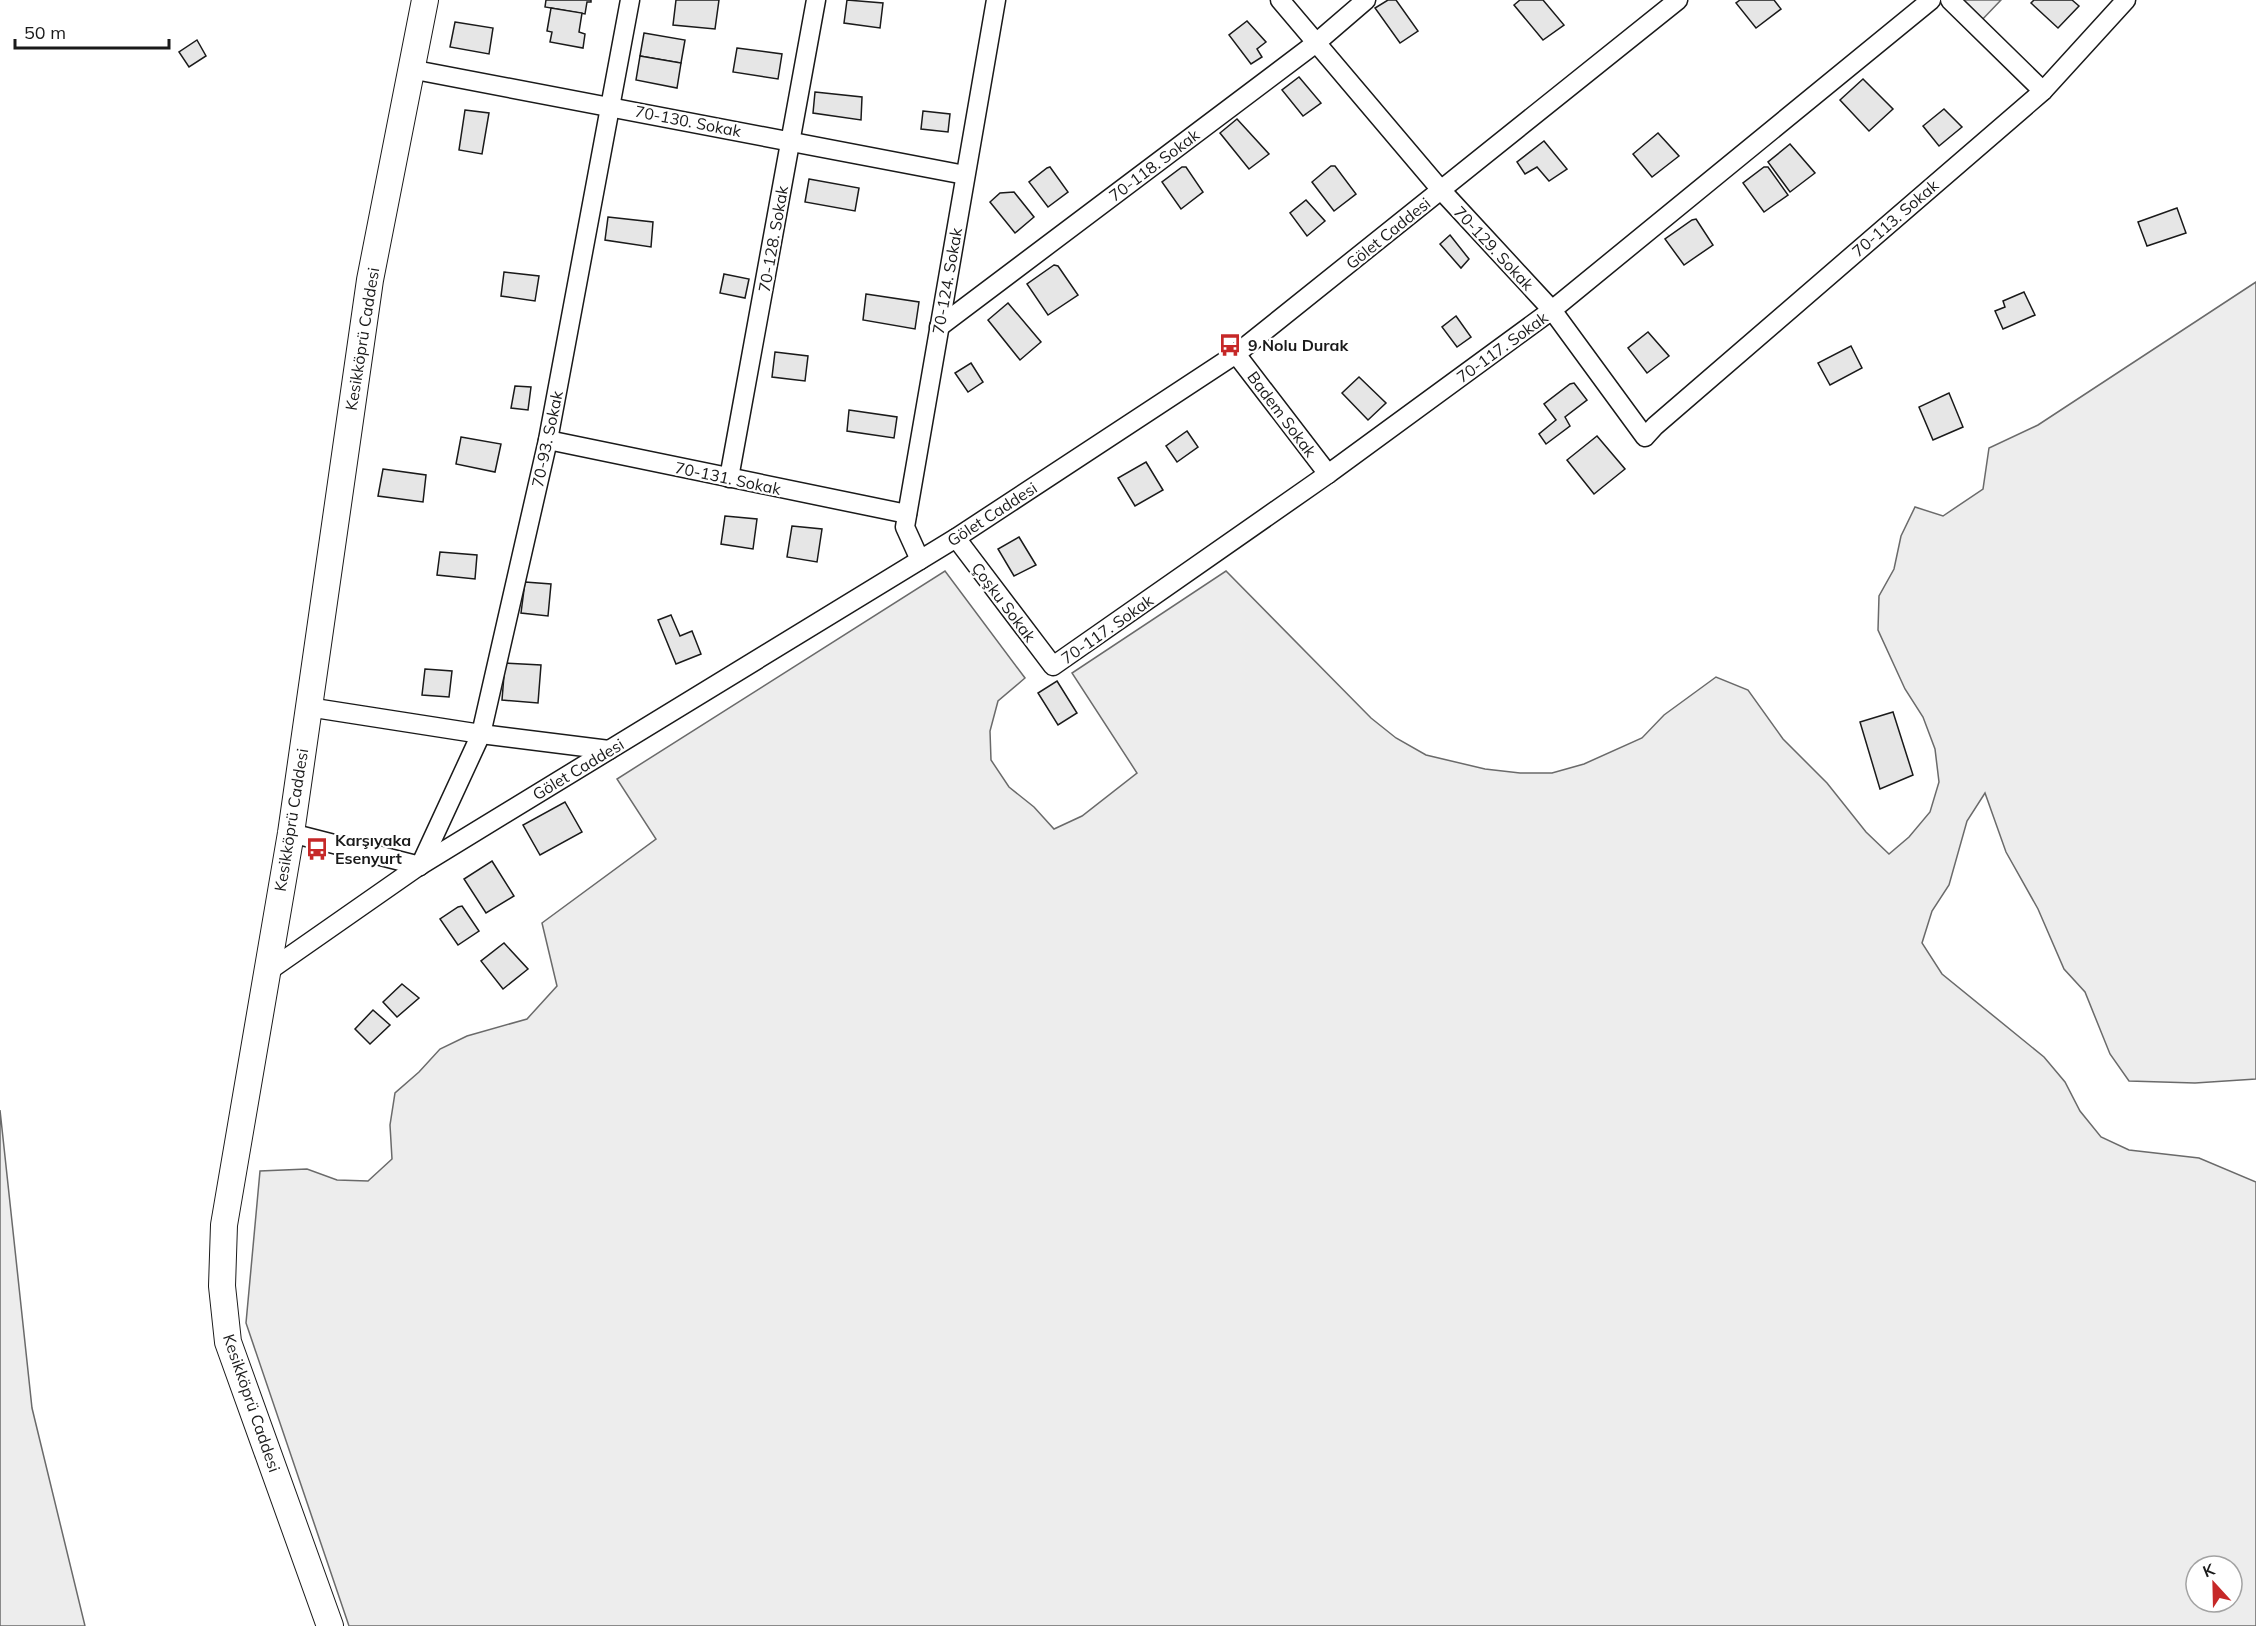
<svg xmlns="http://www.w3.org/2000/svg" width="2256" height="1626" font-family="Mulish,sans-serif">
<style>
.green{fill:#ededed;stroke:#6a6a6a;stroke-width:1.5;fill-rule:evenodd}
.building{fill:#e6e6e6;stroke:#1a1a1a;stroke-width:1.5}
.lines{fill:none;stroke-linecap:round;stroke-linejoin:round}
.street-casing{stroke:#1a1a1a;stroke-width:21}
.secondary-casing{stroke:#1a1a1a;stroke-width:28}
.street{stroke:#fff;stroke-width:18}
.secondary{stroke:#fff;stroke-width:26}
.labels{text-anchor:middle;stroke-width:4.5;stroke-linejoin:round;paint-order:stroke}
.street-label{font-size:16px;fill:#1a1a1a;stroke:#fff}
.poi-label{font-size:16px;font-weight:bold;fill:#1a1a1a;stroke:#fff;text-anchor:start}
</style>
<rect width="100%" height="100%" fill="#fff"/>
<g class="green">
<polygon points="1956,0 2001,0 1979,23"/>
<path d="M 2256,282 L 2256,1079 L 2195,1083 L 2129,1081 L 2110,1054 L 2085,992 L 2064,969 L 2038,909 L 2006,852 L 1985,793 L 1967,821 L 1949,885 L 1932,911 L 1922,943 L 1942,974 L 2044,1057 L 2065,1082 L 2080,1111 L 2101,1137 L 2129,1150 L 2199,1158 L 2256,1182 L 2256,1626 L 349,1626 L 246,1323 L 260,1171 L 307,1169 L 337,1180 L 368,1181 L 392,1159 L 390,1125 L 395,1093 L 419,1072 L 440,1049 L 467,1036 L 527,1019 L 557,986 L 542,923 L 656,839 L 617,779 L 945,571 L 1025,678 L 998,701 L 990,731 L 991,760 L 1009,787 L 1034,807 L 1054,829 L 1082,816 L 1137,773 L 1072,673 L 1226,571 L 1371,718 L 1396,738 L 1426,755 L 1485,769 L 1520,773 L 1552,773 L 1584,764 L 1642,738 L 1664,715 L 1716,677 L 1748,690 L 1783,739 L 1827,783 L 1866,832 L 1889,854 L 1909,837 L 1930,812 L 1939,782 L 1935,749 L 1923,717 L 1905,689 L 1878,630 L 1879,596 L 1894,569 L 1901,536 L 1915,507 L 1943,516 L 1983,489 L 1989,448 L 2038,425 ZM 2196,1566 L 2232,1566 L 2232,1602 L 2196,1602 Z"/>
<polygon points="0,1110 32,1408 85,1626 0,1626"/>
</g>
<g class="building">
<polygon points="546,0 591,0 591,2 587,2 585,14 545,7"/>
<polygon points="676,0 719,0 715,29 673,25"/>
<polygon points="847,0 883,3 880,28 844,23"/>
<polygon points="1388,0 1396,0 1418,31 1400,43 1375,8"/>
<polygon points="1520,0 1543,0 1564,25 1543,40 1514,5"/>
<polygon points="1740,0 1774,0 1781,9 1756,28 1736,3"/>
<polygon points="2034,0 2072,0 2079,6 2058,28 2031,3"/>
<polygon points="551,8 582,13 579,32 585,34 583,48 550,42 552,32 547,31"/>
<polygon points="1247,21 1266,42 1257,49 1262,57 1251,64 1229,35"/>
<polygon points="455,22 493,28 489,54 450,47"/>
<polygon points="644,33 685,40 681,63 640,56"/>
<polygon points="197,40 206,56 189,67 179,52"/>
<polygon points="737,48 782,54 778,79 733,72"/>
<polygon points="640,56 681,63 677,88 636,80"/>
<polygon points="1299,77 1321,103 1303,116 1282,90"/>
<polygon points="1863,79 1893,109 1869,131 1840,100"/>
<polygon points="815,92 862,97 861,120 813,113"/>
<polygon points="1944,109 1962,127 1939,146 1923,126"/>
<polygon points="465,110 489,113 482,154 459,150"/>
<polygon points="923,111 950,114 948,132 921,129"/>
<polygon points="1237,119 1269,154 1249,169 1220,133"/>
<polygon points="1658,133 1679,156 1652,177 1633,154"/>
<polygon points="1544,141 1567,169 1549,181 1537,167 1525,174 1517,162"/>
<polygon points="1790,144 1815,173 1790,192 1768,162"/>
<polygon points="1331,166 1335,166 1356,194 1334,211 1312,182"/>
<polygon points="1050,167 1068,192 1048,207 1029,182 1047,168"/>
<polygon points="1182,167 1186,167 1203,192 1181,209 1162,182"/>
<polygon points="1764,167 1768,167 1788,195 1764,212 1743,183"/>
<polygon points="809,179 859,188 855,211 805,202"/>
<polygon points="1014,192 1034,217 1015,233 990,202 1000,193"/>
<polygon points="1306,200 1325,221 1307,236 1290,213"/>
<polygon points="2177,208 2186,233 2147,246 2138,222"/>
<polygon points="608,217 653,222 651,247 605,240"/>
<polygon points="1696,219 1713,245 1684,265 1665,239 1692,220"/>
<polygon points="1450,235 1469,259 1461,268 1440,244"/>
<polygon points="1054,265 1058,266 1078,295 1048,315 1027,284"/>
<polygon points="504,272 539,276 535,301 501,296"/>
<polygon points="724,274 749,279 745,298 720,293"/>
<polygon points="2024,292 2035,315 2003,329 1995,311 2005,307 2003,301"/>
<polygon points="866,294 919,302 915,329 863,320"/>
<polygon points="1008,303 1041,342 1020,360 988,320"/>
<polygon points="1456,316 1471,337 1457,347 1442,327"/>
<polygon points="1648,332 1669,356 1647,373 1628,348"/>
<polygon points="1851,346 1862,368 1830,385 1818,363"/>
<polygon points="775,352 808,356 805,381 772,377"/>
<polygon points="971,363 983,382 968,392 955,373"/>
<polygon points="1359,377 1386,403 1368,420 1342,393"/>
<polygon points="1574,383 1587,400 1565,417 1570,426 1546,444 1539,434 1556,420 1544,404 1570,384"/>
<polygon points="515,386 531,387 528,410 511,408"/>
<polygon points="1949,393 1963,427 1933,440 1919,407"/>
<polygon points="849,410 897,417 894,438 847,431"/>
<polygon points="1187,431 1198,447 1177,462 1166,446"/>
<polygon points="1597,436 1625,469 1594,494 1567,460"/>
<polygon points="461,437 501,444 495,472 456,464"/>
<polygon points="1146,462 1163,490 1135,506 1118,478"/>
<polygon points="383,469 426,475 423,502 378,496"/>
<polygon points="725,516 757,519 753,549 721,544"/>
<polygon points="792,526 822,529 817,562 787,557"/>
<polygon points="1019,537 1036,565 1014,576 998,549"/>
<polygon points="440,552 477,555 475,579 437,575"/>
<polygon points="525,582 551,584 548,616 521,613"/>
<polygon points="671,615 680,636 692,631 701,654 676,664 658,620"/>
<polygon points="505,663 541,665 538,703 502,700"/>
<polygon points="425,669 452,671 449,697 422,695"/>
<polygon points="1057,681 1077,713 1058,725 1038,693"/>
<polygon points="1893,712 1913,775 1880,789 1860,722"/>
<polygon points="565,802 582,832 540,855 523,825"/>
<polygon points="492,861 514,896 486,913 464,879"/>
<polygon points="462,906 479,931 458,945 440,919 458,907"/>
<polygon points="504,943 528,969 503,989 481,961"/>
<polygon points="402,984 419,998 397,1017 383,1002"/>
<polygon points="373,1010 390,1025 370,1044 355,1029"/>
</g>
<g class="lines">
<g class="street-casing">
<g id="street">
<polyline points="1280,0 1441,190 1552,310 1645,437 1655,426 2043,91 2126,0"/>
<polyline points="1950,0 2043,91"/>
<polyline points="410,69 965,175"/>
<polyline points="939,327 1316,43 1366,0"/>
<polyline points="1236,354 1328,474"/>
<polyline points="548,440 907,514"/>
<polyline points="729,478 816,0"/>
<polyline points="956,538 1053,666 1328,474 1552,310 1931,0"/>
<polyline points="920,560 905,527 996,0"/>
<polyline points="308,707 481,734 609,750"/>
<polyline points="291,833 420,866 481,734 548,440 630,0"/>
<polyline points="267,972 416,868 956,538 1236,354 1678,0"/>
</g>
</g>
<g class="secondary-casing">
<polyline id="secondary" points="330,1626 228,1342 222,1286 224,1225 291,833 370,280 425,0"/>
</g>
<use href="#street" class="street"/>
<use href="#secondary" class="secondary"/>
</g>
<defs>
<g id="bus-bare" transform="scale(1.8)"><path d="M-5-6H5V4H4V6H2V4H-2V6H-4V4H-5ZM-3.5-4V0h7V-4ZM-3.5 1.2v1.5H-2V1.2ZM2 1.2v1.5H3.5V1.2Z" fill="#c62828" stroke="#fff" stroke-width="2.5" paint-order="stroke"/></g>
</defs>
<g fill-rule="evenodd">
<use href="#bus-bare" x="1230" y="345"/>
<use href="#bus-bare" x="317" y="849"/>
</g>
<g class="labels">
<g class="street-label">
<text transform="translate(688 121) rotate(11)" y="6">70-130. Sokak</text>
<text transform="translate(1154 165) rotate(-37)" y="6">70-118. Sokak</text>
<text transform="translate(1895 218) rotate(-41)" y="6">70-113. Sokak</text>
<text transform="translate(1388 233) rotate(-39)" y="6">Gölet Caddesi</text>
<text transform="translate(773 239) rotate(-80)" y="6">70-128. Sokak</text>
<text transform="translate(1494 248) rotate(47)" y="6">70-129. Sokak</text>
<text transform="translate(947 281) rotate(-80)" y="6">70-124. Sokak</text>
<text transform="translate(362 339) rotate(-81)" y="6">Kesikköprü Caddesi</text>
<text transform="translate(1502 347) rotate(-36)" y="6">70-117. Sokak</text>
<text transform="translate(1282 414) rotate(53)" y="6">Badem Sokak</text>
<text transform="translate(547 439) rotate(-78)" y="6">70-93. Sokak</text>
<text transform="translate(728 478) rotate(12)" y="6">70-131. Sokak</text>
<text transform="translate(992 514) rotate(-33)" y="6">Gölet Caddesi</text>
<text transform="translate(1004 602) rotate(53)" y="6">Çoşku Sokak</text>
<text transform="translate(1107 629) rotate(-35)" y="6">70-117. Sokak</text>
<text transform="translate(578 769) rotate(-31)" y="6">Gölet Caddesi</text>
<text transform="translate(291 820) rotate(-81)" y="6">Kesikköprü Caddesi</text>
<text transform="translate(252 1403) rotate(71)" y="6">Kesikköprü Caddesi</text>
</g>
<g class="poi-label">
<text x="1248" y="351">9 Nolu Durak</text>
<text x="335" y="846">Karşıyaka<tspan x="335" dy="18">Esenyurt</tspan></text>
</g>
</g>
<g transform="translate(2214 1584) rotate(338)"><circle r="28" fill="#ffffff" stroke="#a3a3a3" stroke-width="1.5"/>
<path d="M0-4.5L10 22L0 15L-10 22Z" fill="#c62828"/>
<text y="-9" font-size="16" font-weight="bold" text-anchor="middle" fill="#1a1a1a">K</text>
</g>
<path d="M15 39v9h154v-9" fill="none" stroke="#1a1a1a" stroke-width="3"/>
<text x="24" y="39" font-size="18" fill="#1a1a1a" stroke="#ffffff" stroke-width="4.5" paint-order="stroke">50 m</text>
</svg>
